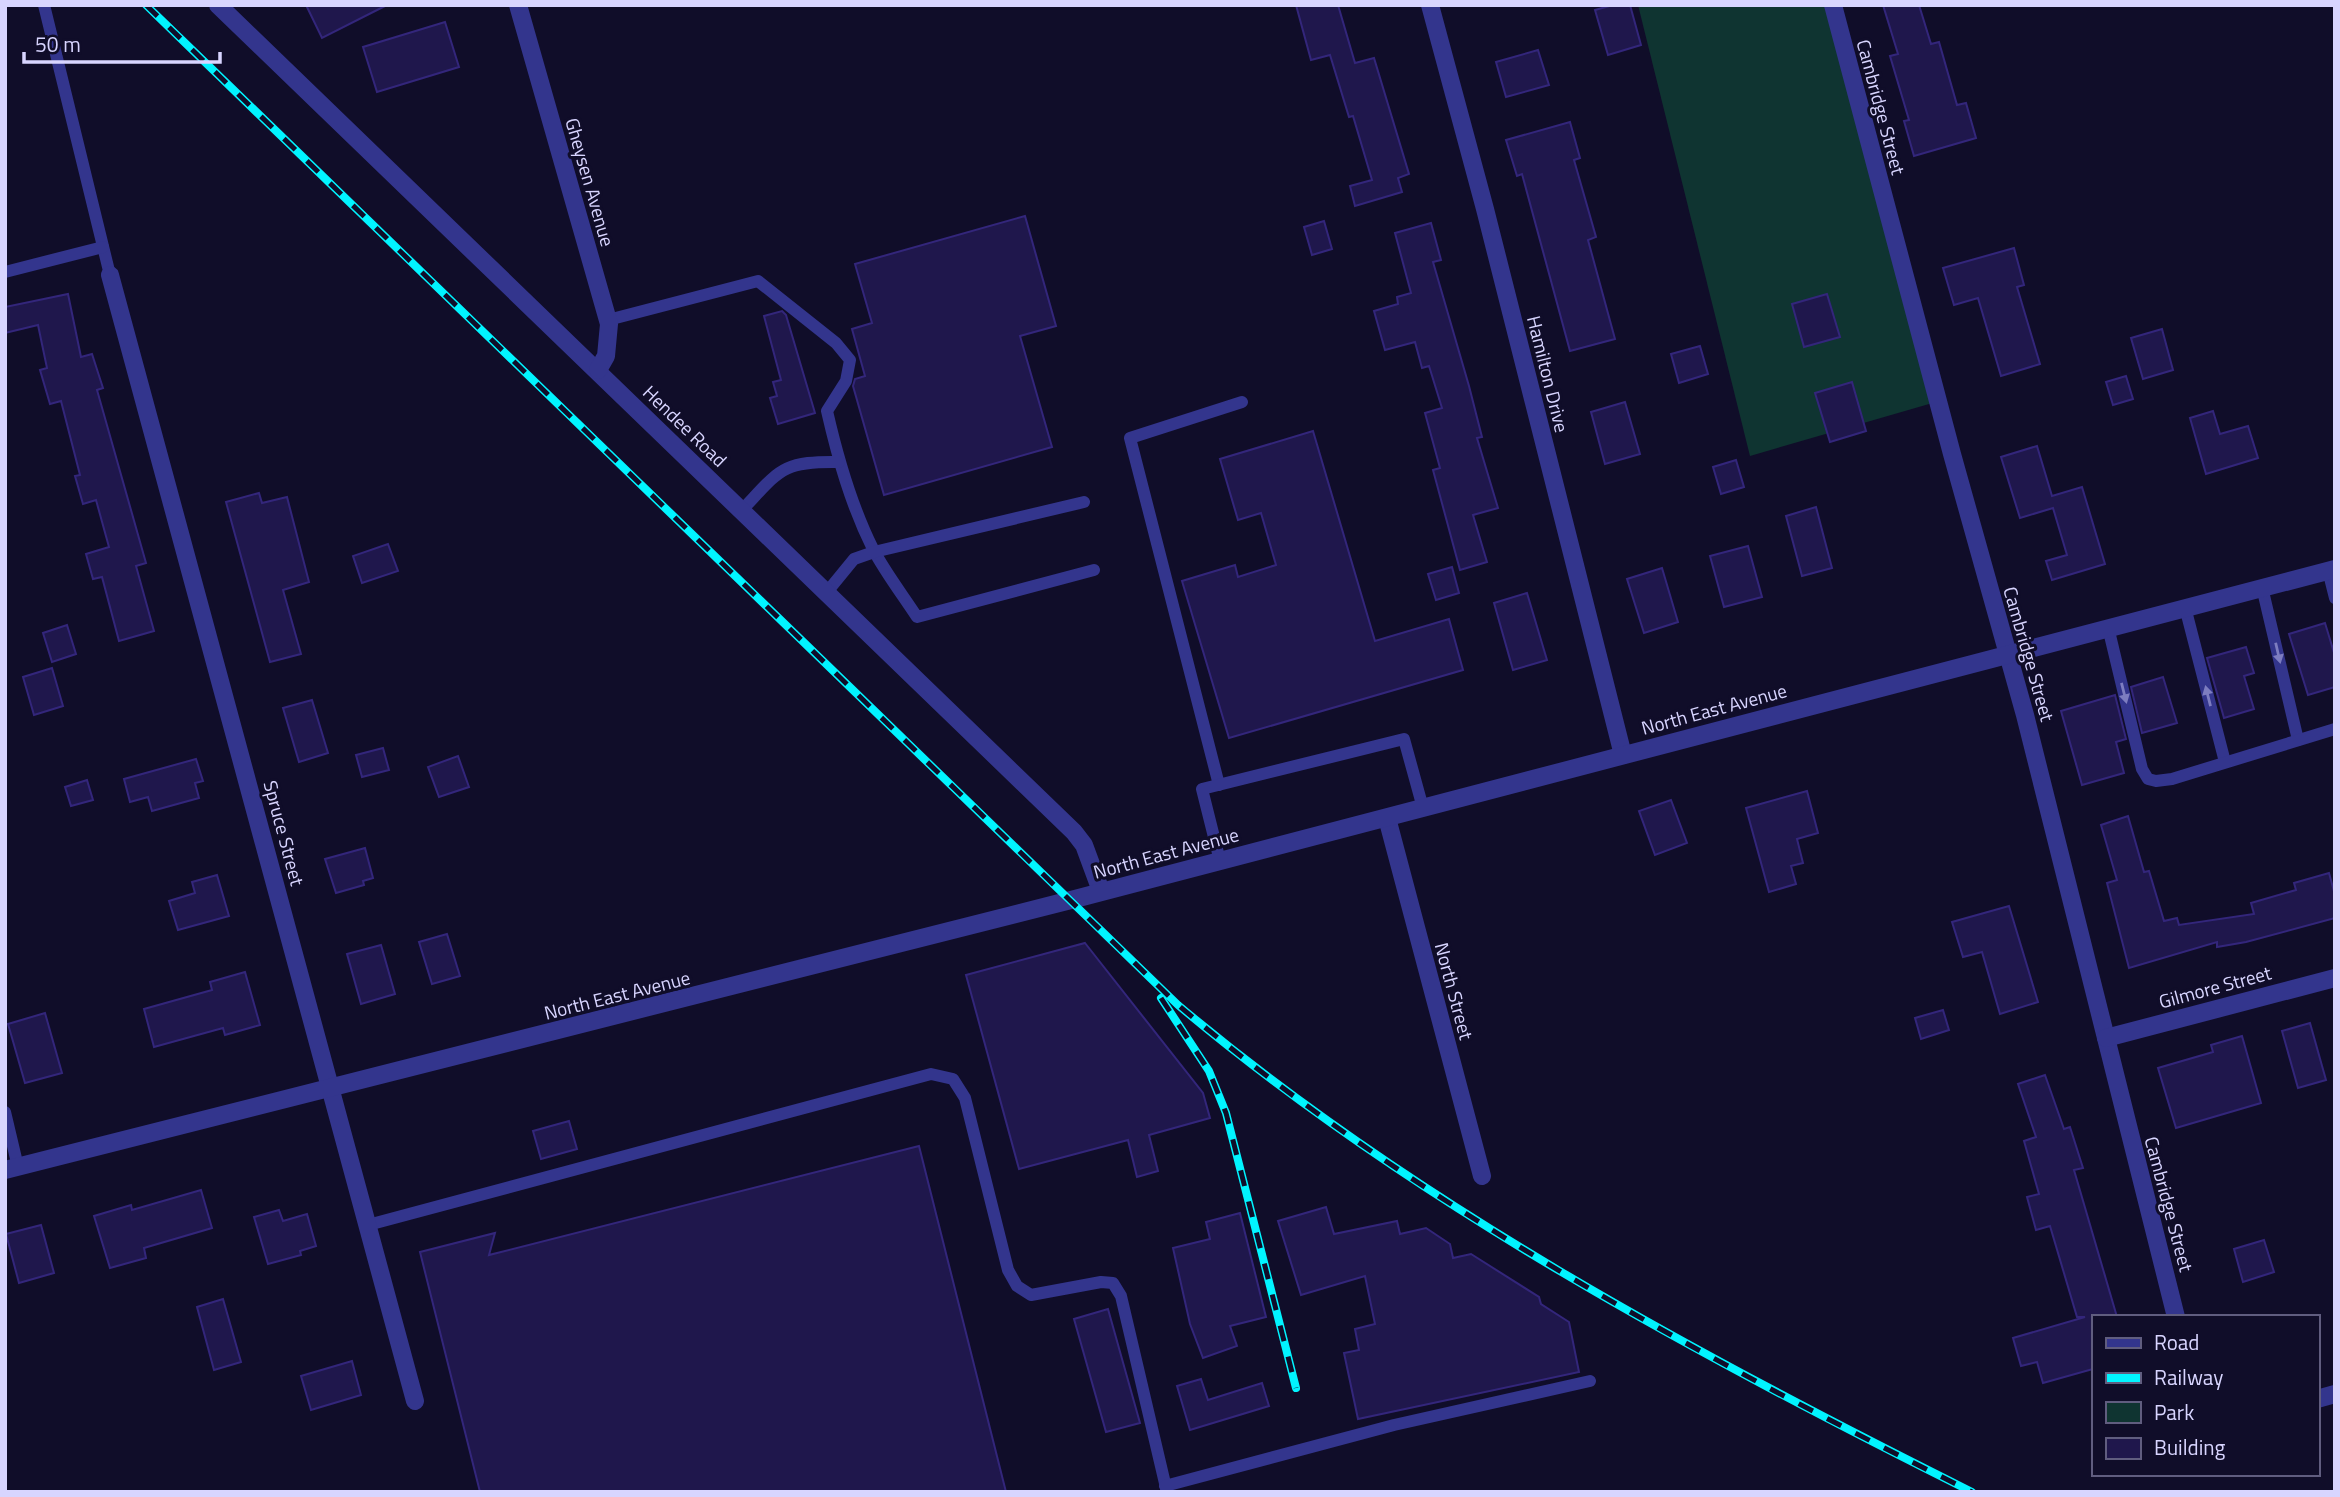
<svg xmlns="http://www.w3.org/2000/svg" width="2340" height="1497" font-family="'Titillium Web',sans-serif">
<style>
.green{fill:#0f3431}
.building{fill:#1f174c;stroke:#33267b;stroke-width:2}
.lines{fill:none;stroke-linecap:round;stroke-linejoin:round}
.service{stroke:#33358d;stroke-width:12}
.minor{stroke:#33358d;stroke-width:18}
.rail-casing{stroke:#01f4ff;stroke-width:8}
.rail{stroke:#100d29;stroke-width:5;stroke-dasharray:16;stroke-linecap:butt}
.oneway{fill:#7d7dc0}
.labels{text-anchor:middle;stroke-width:6;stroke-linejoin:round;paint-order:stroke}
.street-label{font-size:19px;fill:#d8d5ff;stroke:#100d29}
</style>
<rect width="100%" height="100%" fill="#100d29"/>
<polygon class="green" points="1638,5 1832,5 1936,402 1750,456"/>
<g class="building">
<polygon points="306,5 387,5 322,38"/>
<polygon points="1296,5 1338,5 1355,63 1374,58 1409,174 1398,178 1402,192 1355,206 1350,186 1372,180 1353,116 1349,117 1330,55 1311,60"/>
<polygon points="1613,5 1630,5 1641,45 1608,55 1595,10"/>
<polygon points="1883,5 1919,5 1931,44 1939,42 1957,105 1966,103 1976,138 1914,156 1904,121 1909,120 1890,56 1898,54"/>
<polygon points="445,22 459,67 377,92 363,47"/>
<polygon points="1538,50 1549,85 1506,97 1496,62"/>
<polygon points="1570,122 1580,158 1574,160 1596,237 1588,240 1615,339 1570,351 1522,174 1517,176 1506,140"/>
<polygon points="1025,216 1056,326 1020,336 1052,447 884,495 853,386 855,379 865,376 852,329 872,323 855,264"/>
<polygon points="1324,221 1332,249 1312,255 1304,227"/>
<polygon points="1431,223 1441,260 1433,262 1469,386 1482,437 1477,438 1498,508 1473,515 1487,562 1460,570 1433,470 1440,468 1425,413 1442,408 1429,366 1422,368 1415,342 1385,350 1374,311 1398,304 1397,297 1411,293 1395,233"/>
<polygon points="2014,248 2024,285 2017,287 2040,364 2001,376 1978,298 1954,305 1943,268"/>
<polygon points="68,294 81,357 92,354 103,388 97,390 146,563 136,566 154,631 119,641 102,577 93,579 86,554 109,547 96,500 83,504 75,476 80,475 61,401 50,404 40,370 47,368 38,325 5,333 5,307"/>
<polygon points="1827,294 1840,337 1804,347 1792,304"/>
<polygon points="782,311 786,315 815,413 778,424 770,398 777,396 773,382 781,380 764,316"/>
<polygon points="2162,329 2173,370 2143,379 2131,338"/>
<polygon points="1700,346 1708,374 1679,383 1671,354"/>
<polygon points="2126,376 2133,399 2113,405 2106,382"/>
<polygon points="1852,382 1866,431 1830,442 1815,393"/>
<polygon points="1625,402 1640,454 1605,464 1591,412"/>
<polygon points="2213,411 2220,434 2248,426 2258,458 2206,474 2190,418"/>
<polygon points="1313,431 1375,641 1449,619 1463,670 1229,738 1182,581 1235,565 1238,577 1276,565 1261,513 1238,520 1220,459"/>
<polygon points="2037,446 2052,496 2082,487 2105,564 2052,580 2046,561 2067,555 2053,508 2020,518 2001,457"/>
<polygon points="1736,460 1744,487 1721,494 1713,467"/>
<polygon points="259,493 262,503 287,497 309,582 283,590 301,654 270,662 226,502"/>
<polygon points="1816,507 1832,568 1802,576 1786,516"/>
<polygon points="388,544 398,571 362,583 353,556"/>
<polygon points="1748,546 1762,597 1724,607 1710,556"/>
<polygon points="1452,567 1459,593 1436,600 1428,574"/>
<polygon points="1662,568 1678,622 1644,633 1627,579"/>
<polygon points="1527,593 1547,660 1513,670 1494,603"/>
<polygon points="2325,623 2335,656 2335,687 2308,695 2289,634"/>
<polygon points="67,625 76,654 52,662 43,633"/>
<polygon points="2246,647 2254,673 2244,676 2254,709 2224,718 2207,658"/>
<polygon points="52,668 63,706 34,715 23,677"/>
<polygon points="2163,677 2177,723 2142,733 2131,687"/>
<polygon points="2115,695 2126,739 2116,742 2124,773 2082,785 2061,711"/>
<polygon points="312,700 328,753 299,762 283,708"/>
<polygon points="383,748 389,770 362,777 356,755"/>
<polygon points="458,756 469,787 439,797 428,767"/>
<polygon points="196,759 203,781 195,783 199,798 152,811 148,797 130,802 124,779"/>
<polygon points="87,780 93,800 71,806 65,787"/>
<polygon points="1807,791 1818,833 1797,839 1803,863 1791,866 1796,884 1769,892 1746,808"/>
<polygon points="1671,800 1687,843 1655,855 1639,811"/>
<polygon points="2128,816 2144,872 2149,871 2164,921 2177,918 2179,925 2254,914 2251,903 2296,890 2294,883 2329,873 2335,895 2335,918 2246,942 2217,947 2217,942 2129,968 2107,883 2117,880 2101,825"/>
<polygon points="365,848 373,878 363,881 364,885 336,893 325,859"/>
<polygon points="217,875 229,916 178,930 169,901 195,893 192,882"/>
<polygon points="2009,906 2038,1002 2000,1014 1982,952 1963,957 1952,922"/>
<polygon points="447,934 460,976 432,984 419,942"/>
<polygon points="1085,943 1203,1093 1210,1118 1149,1135 1158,1171 1137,1177 1128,1140 1019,1169 966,975"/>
<polygon points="381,945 395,994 361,1004 347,954"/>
<polygon points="245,972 260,1025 225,1035 223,1028 154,1047 144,1009 212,990 210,982"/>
<polygon points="1943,1010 1949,1030 1921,1039 1915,1018"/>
<polygon points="45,1013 62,1073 25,1083 8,1024"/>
<polygon points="2310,1023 2326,1080 2298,1088 2282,1031"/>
<polygon points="2242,1036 2261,1103 2176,1128 2158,1068 2213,1052 2211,1045"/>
<polygon points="2045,1075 2064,1129 2070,1127 2083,1168 2074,1170 2117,1317 2093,1317 2093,1369 2043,1383 2037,1362 2021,1366 2013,1338 2085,1317 2077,1317 2050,1226 2036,1230 2027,1197 2039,1194 2024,1141 2036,1137 2018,1084"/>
<polygon points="569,1121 577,1149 541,1159 533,1131"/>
<polygon points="919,1146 1006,1492 480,1492 420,1252 495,1233 489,1255"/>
<polygon points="201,1190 212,1228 144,1248 146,1258 110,1268 94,1216 131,1205 132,1210"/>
<polygon points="1326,1207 1334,1234 1397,1221 1400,1234 1426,1228 1450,1244 1453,1258 1471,1254 1539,1297 1541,1304 1569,1322 1579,1372 1358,1419 1344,1353 1359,1350 1355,1329 1375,1324 1365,1276 1301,1295 1278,1221"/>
<polygon points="279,1210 283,1221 307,1214 316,1246 300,1251 301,1255 268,1264 254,1217"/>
<polygon points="1240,1213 1266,1317 1230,1326 1237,1346 1203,1358 1190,1324 1173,1248 1210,1239 1206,1222"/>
<polygon points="41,1225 54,1273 19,1283 6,1234"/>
<polygon points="2264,1240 2274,1272 2243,1282 2234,1249"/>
<polygon points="223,1299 241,1362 214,1370 197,1307"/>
<polygon points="1108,1309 1140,1423 1106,1432 1074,1319"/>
<polygon points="352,1361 361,1395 311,1410 301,1376"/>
<polygon points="1201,1379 1208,1400 1262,1383 1269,1406 1190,1430 1177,1386"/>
</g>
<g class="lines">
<g class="service">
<polyline points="44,5 110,275"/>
<polyline points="5,272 103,247"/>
<path d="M 608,320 L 758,281 L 836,343 L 850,360 L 846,381 L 827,411 C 838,459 851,505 873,549 C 885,572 902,594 917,617 L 1094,570"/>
<path d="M 742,510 C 780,470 781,461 839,462"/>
<polyline points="2328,570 2335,598"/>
<polyline points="2262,587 2298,740"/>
<polyline points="827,592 854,559 874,552 1084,502"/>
<polyline points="2185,607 2225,762"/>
<polyline points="2108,627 2142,769 2148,779 2156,781 2172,779 2335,729"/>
<polyline points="1219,785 1130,438 1242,402"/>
<polyline points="1220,861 1202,789 1404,739 1423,808"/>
<polyline points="5,1112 18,1167"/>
<polyline points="368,1225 931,1074 953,1079 965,1098 1008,1270 1017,1286 1031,1295 1101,1282 1113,1283 1121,1296 1167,1492"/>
<polyline points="1165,1486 1394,1425 1590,1381"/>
</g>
<g class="minor">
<polyline points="218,5 1074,832 1084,845 1101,891"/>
<polyline points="518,5 609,324 606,356 598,370"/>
<polyline points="1430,5 1485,209 1623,755"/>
<polyline points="1833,5 1952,454 2025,715 2176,1317"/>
<polyline points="110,275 415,1401"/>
<polyline points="1387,818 1482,1176"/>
<polyline points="2106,1038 2335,978"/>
<polyline points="5,1170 1071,900 2335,569"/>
<polyline points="2317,1399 2335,1394"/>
</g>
<g class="rail-casing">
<g id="rail">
<path d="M 146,5 L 1178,1005 C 1412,1202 1699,1356 1972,1492"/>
<polyline points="1161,998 1209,1071 1226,1113 1296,1388"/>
</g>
</g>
<use href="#rail" class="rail"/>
</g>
<defs><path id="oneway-solid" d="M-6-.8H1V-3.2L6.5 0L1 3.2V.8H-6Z" transform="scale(1.75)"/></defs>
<g class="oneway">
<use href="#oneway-solid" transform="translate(2278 653) rotate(77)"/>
<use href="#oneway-solid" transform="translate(2124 693) rotate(76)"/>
<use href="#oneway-solid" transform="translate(2208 696) rotate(-104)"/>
</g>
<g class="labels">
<g class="street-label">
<text transform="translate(1881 107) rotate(75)" y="7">Cambridge Street</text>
<text transform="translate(590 182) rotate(74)" y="7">Gheysen Avenue</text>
<text transform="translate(1548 374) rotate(76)" y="7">Hamilton Drive</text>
<text transform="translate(685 426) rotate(44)" y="7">Hendee Road</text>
<text transform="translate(2029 654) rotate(74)" y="7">Cambridge Street</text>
<text transform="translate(1714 709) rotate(-15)" y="7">North East Avenue</text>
<text transform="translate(284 833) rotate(75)" y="7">Spruce Street</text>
<text transform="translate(1166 853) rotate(-15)" y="7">North East Avenue</text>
<text transform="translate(2215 987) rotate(-15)" y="7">Gilmore Street</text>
<text transform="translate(1454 991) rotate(75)" y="7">North Street</text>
<text transform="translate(617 995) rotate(-14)" y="7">North East Avenue</text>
<text transform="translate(2169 1204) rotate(75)" y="7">Cambridge Street</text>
</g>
</g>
<rect width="2340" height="1497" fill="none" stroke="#d8d5ff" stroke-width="14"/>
<rect x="2092" y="1315" width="228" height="161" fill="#100d29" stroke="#605d7f" stroke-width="2"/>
<rect x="2106" y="1338" width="35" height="10" fill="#33358d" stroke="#605d7f" stroke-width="2"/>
<text x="2154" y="1350" font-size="21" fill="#d8d5ff">Road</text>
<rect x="2106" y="1373" width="35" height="10" fill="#01f4ff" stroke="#605d7f" stroke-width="2"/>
<text x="2154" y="1385" font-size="21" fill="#d8d5ff">Railway</text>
<rect x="2106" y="1402" width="35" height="21" fill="#0f3431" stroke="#605d7f" stroke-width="2"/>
<text x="2154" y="1420" font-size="21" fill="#d8d5ff">Park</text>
<rect x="2106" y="1438" width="35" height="21" fill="#1f174c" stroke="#605d7f" stroke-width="2"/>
<text x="2154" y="1455" font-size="21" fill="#d8d5ff">Building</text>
<path d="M24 52v10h196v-10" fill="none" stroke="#d8d5ff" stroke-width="3.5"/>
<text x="35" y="52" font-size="21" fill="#d8d5ff" stroke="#100d29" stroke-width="5" paint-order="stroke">50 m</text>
</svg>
